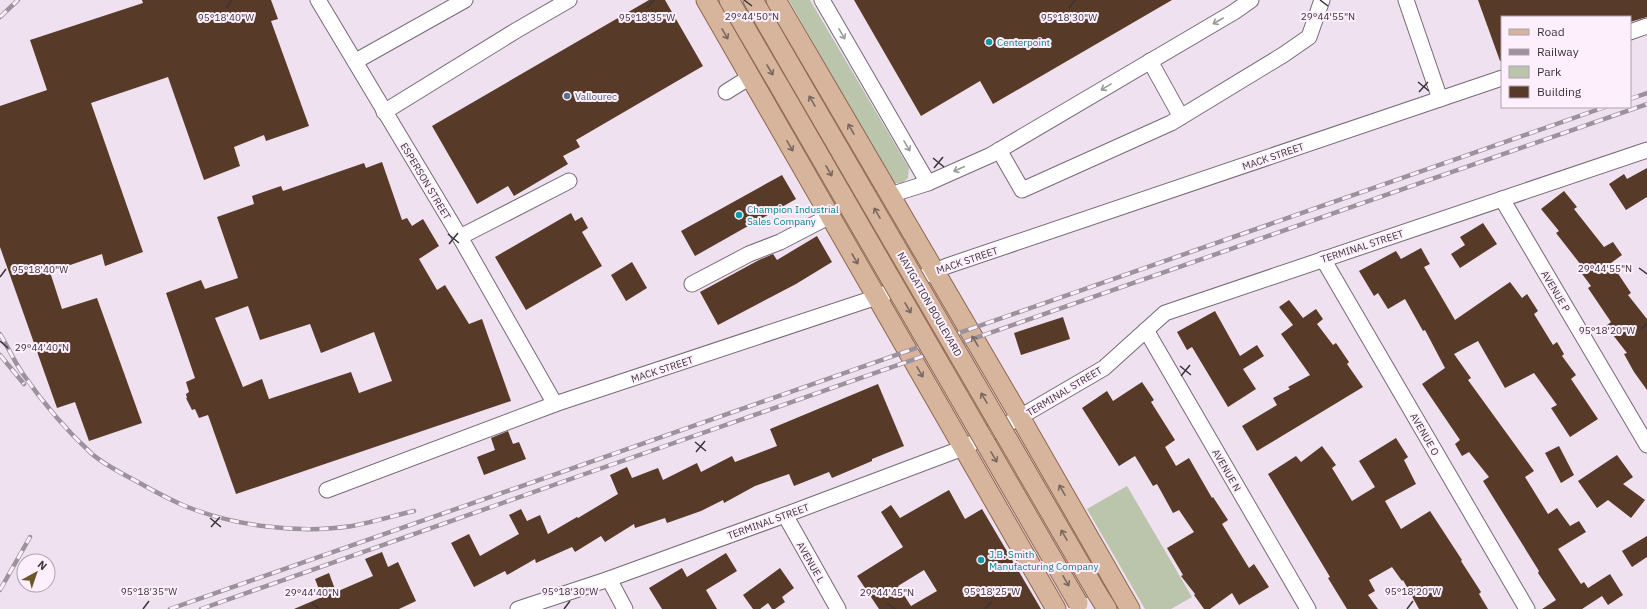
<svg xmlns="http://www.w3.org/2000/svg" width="1647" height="609" font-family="'IBM Plex Sans',sans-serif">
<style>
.green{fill:#bac5ac}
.building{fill:#583a29;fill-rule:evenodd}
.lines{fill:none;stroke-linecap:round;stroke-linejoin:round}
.minor-casing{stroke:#766a76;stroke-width:17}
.major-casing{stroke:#8e674e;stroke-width:21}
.minor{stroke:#fff;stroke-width:15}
.major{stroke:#d7b59c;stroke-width:19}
.rail-casing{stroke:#9c929c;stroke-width:4.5}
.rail{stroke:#fdeffc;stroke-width:3;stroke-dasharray:9;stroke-linecap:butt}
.major-bridge-casing{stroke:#8e674e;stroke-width:21;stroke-linecap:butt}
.major-bridge{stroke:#d7b59c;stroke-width:19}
.oneway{stroke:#9c9a9c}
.oneway2{stroke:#786861}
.ticks{fill:none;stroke:#393439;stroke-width:1.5}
.culture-dot{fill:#0f9aa8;stroke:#fdeffc;stroke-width:1.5}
.service-dot{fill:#5c6f8a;stroke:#fdeffc;stroke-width:1.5}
.labels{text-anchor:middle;stroke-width:4;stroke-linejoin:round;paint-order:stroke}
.culture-label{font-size:10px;fill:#0d838f;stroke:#fdeffc;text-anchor:start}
.service-label{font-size:10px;fill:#4e5e75;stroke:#fdeffc;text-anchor:start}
.street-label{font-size:10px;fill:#393439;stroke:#fdeffc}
.ticks-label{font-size:10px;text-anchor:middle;fill:#393439;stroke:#fdeffc;stroke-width:4;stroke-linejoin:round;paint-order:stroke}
</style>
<rect width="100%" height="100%" fill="#efe1ef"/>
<g class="green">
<polygon points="789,0 810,0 909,168 908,178 902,183 893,183"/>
<polygon points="1127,486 1192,597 1171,609 1145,609 1087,509"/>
</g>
<g class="building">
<polygon points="142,0 271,0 278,19 271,21 309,126 266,141 264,135 234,147 240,166 204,180 168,77 91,103 143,252 105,266 102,254 50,272 62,309 97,298 142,423 89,441 75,402 57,408 0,247 0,106 47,90 30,40 143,3"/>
<polygon points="649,0 665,0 703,66 576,140 580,147 563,156 568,164 514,196 508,186 477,204 432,126"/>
<polygon points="854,0 1172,0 993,104 980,81 921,116"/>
<polygon points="1478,0 1647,0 1647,17 1630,22 1630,17 1502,17 1502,61 1500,61"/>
<path d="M 382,162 L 402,220 L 407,218 L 412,226 L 423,219 L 439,246 L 419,259 L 437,290 L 445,285 L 469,324 L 482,319 L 511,401 L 236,494 L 208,415 L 199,418 L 195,409 L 192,410 L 186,398 L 187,398 L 186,394 L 189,392 L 186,382 L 195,378 L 166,293 L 201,280 L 205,289 L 238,278 L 217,217 L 254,204 L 252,196 L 281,186 L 283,191 L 364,163 L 366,168 ZM 248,306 L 260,340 L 310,324 L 321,353 L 374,332 L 392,381 L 359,393 L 351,372 L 269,399 L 262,379 L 243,387 L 215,318 Z"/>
<polygon points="1647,168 1647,197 1626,210 1609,184 1624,174 1627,179"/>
<polygon points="782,175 796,199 695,256 681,231"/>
<polygon points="1564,191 1577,207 1574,209 1604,247 1613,242 1622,255 1611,263 1631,293 1628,295 1647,319 1647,390 1634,372 1624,354 1627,353 1606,326 1611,322 1588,288 1591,286 1577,267 1581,265 1556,233 1559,231 1541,209"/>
<polygon points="571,213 575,221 582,217 588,228 582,232 602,266 526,310 495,257"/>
<polygon points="1483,223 1497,244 1460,268 1451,254 1465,245 1460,237"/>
<polygon points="817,236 832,262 796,284 718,325 700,292 759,260 773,254 777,260"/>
<polygon points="1421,248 1430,264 1424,267 1455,320 1510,282 1522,298 1527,294 1538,311 1534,314 1553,345 1557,342 1564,354 1562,356 1576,375 1571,379 1598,419 1570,437 1551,408 1557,405 1534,373 1505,388 1478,341 1454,354 1471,378 1468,380 1534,471 1525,477 1548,514 1557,508 1570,526 1579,521 1586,532 1558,549 1581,584 1584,582 1588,588 1610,574 1623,595 1608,605 1602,596 1582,609 1542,609 1556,600 1538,573 1539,571 1483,481 1489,477 1469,452 1462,456 1455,444 1460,440 1422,384 1445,368 1425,330 1423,331 1405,299 1388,309 1378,293 1374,296 1359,271 1396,251 1401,259"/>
<polygon points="632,262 647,288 626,301 611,275"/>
<polygon points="1289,300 1303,318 1316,309 1323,319 1317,324 1333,345 1336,343 1349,362 1347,364 1363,387 1257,451 1242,426 1277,405 1273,398 1290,389 1288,387 1310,375 1281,334 1293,325 1279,307"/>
<polygon points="1215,311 1240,356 1257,345 1264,356 1243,369 1256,389 1228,407 1192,347 1187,350 1177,332"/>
<polygon points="1063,317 1070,339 1021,355 1014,333"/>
<polygon points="1142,382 1154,400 1151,402 1175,440 1165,447 1176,466 1189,458 1212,498 1213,497 1228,520 1222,524 1249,568 1254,564 1269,587 1239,605 1232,593 1210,609 1204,609 1194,595 1195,594 1181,576 1183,575 1167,548 1194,532 1179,510 1173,513 1157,484 1153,486 1135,456 1119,466 1082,408 1107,391 1113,401"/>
<polygon points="878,384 904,446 872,459 872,461 832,478 829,472 794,486 789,474 755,486 724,503 723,500 701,511 667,523 665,518 635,528 634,524 605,542 601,536 575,552 572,547 536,563 535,559 507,575 505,571 474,587 451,543 469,534 480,556 519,534 509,515 521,509 527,521 540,515 548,534 577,517 578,518 618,494 610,475 627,467 632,478 658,468 663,480 697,463 701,472 732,456 735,462 777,446 770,429"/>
<polygon points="508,431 513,444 519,442 526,459 484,475 477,457 495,450 491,438"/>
<polygon points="1396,438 1408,457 1404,460 1416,484 1385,501 1401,529 1430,511 1462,560 1461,561 1481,592 1479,594 1488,609 1419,609 1403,580 1402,581 1392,567 1369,580 1375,591 1368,595 1378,609 1347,609 1328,578 1330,577 1268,474 1296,456 1301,462 1322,446 1336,465 1332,468 1352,501 1375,487 1359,461"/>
<polygon points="1559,446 1574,475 1561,483 1545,453"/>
<polygon points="1617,455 1633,477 1623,484 1645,500 1631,518 1608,500 1597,508 1578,481"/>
<path d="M 949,490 L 965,519 L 982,509 L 1041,609 L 879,609 L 857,576 L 903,547 L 881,512 L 891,505 L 900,518 ZM 924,570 L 937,591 L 911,606 L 898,586 Z"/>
<polygon points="1647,536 1647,557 1632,567 1622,551"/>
<polygon points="382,552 388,567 398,562 416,601 399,609 294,609 322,597 315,579 329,573 336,592 373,576 365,559"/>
<polygon points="726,553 737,571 706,590 717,609 662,609 649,588 682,568 687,577"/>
<polygon points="780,568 794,588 782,597 785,602 775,609 772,609 768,603 760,609 753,609 743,595"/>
</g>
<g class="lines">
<g class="minor-casing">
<g id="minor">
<polyline points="318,0 460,237 555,404"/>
<polyline points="822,0 928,183 890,195"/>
<polyline points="1630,32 1647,26"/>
<polyline points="356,61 465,0"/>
<polyline points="1150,61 1181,117"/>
<polyline points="726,92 750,77"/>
<polyline points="1440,99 1502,78"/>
<polyline points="384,112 517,30 569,0"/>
<polyline points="999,150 1022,190 1171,123 1283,55 1309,37 1322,0"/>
<polyline points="928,183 991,155 1234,12 1251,0"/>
<polyline points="1502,199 1647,445"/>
<polyline points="460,237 569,181"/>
<polyline points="1323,259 1527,609"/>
<polyline points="692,284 749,254 780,242 830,216"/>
<polyline points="1146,330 1308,609"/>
<polyline points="327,490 555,404 877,297 947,266 1440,99 1406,0"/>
<polyline points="785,515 838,609"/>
<polyline points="609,579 625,609"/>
<polyline points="518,609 609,579 785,515 963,448 1020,417 1104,368 1165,313 1647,150"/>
</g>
</g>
<g class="major-casing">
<g id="major">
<polyline points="706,0 1056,609"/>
<polyline points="729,0 781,89"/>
<polyline points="753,0 798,78"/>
<polyline points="776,0 1020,417 1130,609"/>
<polyline points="1097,593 1107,609"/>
</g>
</g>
<use href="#minor" class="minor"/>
<use href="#major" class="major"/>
<g class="rail-casing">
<g id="rail">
<polyline points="0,17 18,0"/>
<polyline points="1630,99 1647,93"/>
<path d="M 0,334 C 8,347 14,361 23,374 C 43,403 66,430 92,454 C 105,465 121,473 136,481 C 152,490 168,499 185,506 C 233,526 300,534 352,526 C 373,522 393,516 414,511"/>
<polyline points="0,355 24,384"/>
<polyline points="0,590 30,537"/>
<polyline points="170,609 1605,107"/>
<polyline points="201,609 582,475 1647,104"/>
</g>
</g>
<use href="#rail" class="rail"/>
<g class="major-bridge-casing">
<g id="major-bridge">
<polyline points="798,78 1097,593"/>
<polyline points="781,89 1078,603"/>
</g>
</g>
<use href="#major-bridge" class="major-bridge"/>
</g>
<defs><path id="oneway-shaft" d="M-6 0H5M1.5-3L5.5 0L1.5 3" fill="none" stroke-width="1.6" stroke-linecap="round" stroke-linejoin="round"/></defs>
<g class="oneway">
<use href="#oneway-shaft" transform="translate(1218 21) rotate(150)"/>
<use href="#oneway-shaft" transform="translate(842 34) rotate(60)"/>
<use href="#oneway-shaft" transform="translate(1106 87) rotate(149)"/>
<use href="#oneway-shaft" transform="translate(907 146) rotate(60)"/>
<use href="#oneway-shaft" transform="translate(959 169) rotate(156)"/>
</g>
<g class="oneway2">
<use href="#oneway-shaft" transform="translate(725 34) rotate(60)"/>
<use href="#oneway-shaft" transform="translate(770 70) rotate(59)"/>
<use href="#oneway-shaft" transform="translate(812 101) rotate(-120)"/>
<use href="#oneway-shaft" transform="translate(851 129) rotate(-120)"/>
<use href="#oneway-shaft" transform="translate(790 146) rotate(60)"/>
<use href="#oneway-shaft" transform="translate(829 171) rotate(60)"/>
<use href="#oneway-shaft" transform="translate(877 213) rotate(-120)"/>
<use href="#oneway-shaft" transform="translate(855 259) rotate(60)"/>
<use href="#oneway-shaft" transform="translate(908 308) rotate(60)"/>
<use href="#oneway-shaft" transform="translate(975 341) rotate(-121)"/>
<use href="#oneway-shaft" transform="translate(920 372) rotate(60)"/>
<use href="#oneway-shaft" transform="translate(984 398) rotate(-120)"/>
<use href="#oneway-shaft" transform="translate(994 457) rotate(60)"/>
<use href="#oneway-shaft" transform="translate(1062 490) rotate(-120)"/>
<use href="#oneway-shaft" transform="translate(1064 535) rotate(-120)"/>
<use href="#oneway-shaft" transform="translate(1066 581) rotate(60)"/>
</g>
<path class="ticks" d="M 744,0 L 752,6M 1320,0 L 1328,6M 226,8 L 232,0M 647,8 L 654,0M 1069,8 L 1075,0M 1418,82 L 1429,91M 1419,92 L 1428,82M 933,158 L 944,167M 934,168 L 943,157M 448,234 L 459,243M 449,244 L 458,233M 1639,268 L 1647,274M 0,277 L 6,269M 1641,330 L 1647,323M 0,341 L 8,348M 1180,366 L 1191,375M 1181,376 L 1190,365M 695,442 L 706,451M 696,452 L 705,441M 210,518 L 221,527M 211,527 L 220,517M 312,603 L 319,609M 887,603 L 895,609M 143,609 L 149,601M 564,609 L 570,601M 985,609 L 992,601M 1407,609 L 1413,601"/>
<g class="culture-dot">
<circle cx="989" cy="42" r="4"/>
<circle cx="739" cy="215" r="4"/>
<circle cx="981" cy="560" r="4"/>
</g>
<circle class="service-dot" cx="567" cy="96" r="4"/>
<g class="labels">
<g class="culture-label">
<text x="997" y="46">Centerpoint</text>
<text x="747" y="213">Champion Industrial<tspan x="747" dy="12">Sales Company</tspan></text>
<text x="989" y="558">J.B. Smith<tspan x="989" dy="12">Manufacturing Company</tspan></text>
</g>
<g class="service-label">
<text x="575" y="100">Vallourec</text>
</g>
<g class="street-label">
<text transform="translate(1273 156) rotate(-19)" y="4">MACK STREET</text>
<text transform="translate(426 181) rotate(59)" y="4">ESPERSON STREET</text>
<text transform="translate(1362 246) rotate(-18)" y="4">TERMINAL STREET</text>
<text transform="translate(967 260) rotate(-19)" y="4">MACK STREET</text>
<text transform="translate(1556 291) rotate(59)" y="4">AVENUE P</text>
<text transform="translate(930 304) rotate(60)" y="4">NAVIGATION BOULEVARD</text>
<text transform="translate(662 369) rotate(-18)" y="4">MACK STREET</text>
<text transform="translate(1064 391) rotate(-31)" y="4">TERMINAL STREET</text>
<text transform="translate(1425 434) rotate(60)" y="4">AVENUE O</text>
<text transform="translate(1227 470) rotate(60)" y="4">AVENUE N</text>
<text transform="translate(768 521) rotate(-20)" y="4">TERMINAL STREET</text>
<text transform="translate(811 562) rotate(60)" y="4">AVENUE L</text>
</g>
</g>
<g class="ticks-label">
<text x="1328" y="20">29°44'55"N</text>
<text x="752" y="20">29°44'50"N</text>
<text x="226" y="21">95°18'40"W</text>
<text x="647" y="21">95°18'35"W</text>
<text x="1069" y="21">95°18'30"W</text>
<text x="1605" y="272">29°44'55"N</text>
<text x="40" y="273">95°18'40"W</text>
<text x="1607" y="334">95°18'20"W</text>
<text x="42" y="351">29°44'40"N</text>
<text x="149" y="595">95°18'35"W</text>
<text x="570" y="595">95°18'30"W</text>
<text x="992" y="595">95°18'25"W</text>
<text x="1413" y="595">95°18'20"W</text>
<text x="312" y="596">29°44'40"N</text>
<text x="887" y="596">29°44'45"N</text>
</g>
<rect x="1501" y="16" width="130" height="92" fill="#fdeffc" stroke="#afa4ae"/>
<rect x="1509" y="29" width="20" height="6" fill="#d7b59c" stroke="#afa4ae"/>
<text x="1537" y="36" font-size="12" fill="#393439">Road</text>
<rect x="1509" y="49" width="20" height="6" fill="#9c929c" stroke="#afa4ae"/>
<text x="1537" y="56" font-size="12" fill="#393439">Railway</text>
<rect x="1509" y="66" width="20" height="12" fill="#bac5ac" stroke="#afa4ae"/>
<text x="1537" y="76" font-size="12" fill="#393439">Park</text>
<rect x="1509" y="86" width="20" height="12" fill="#583a29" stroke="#afa4ae"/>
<text x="1537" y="96" font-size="12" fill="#393439">Building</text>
<g transform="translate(36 573) rotate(40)"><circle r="19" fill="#fdeffc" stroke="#afa4ae"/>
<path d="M0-3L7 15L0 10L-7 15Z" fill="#6e5727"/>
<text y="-6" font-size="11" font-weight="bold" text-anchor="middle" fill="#393439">N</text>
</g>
</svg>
